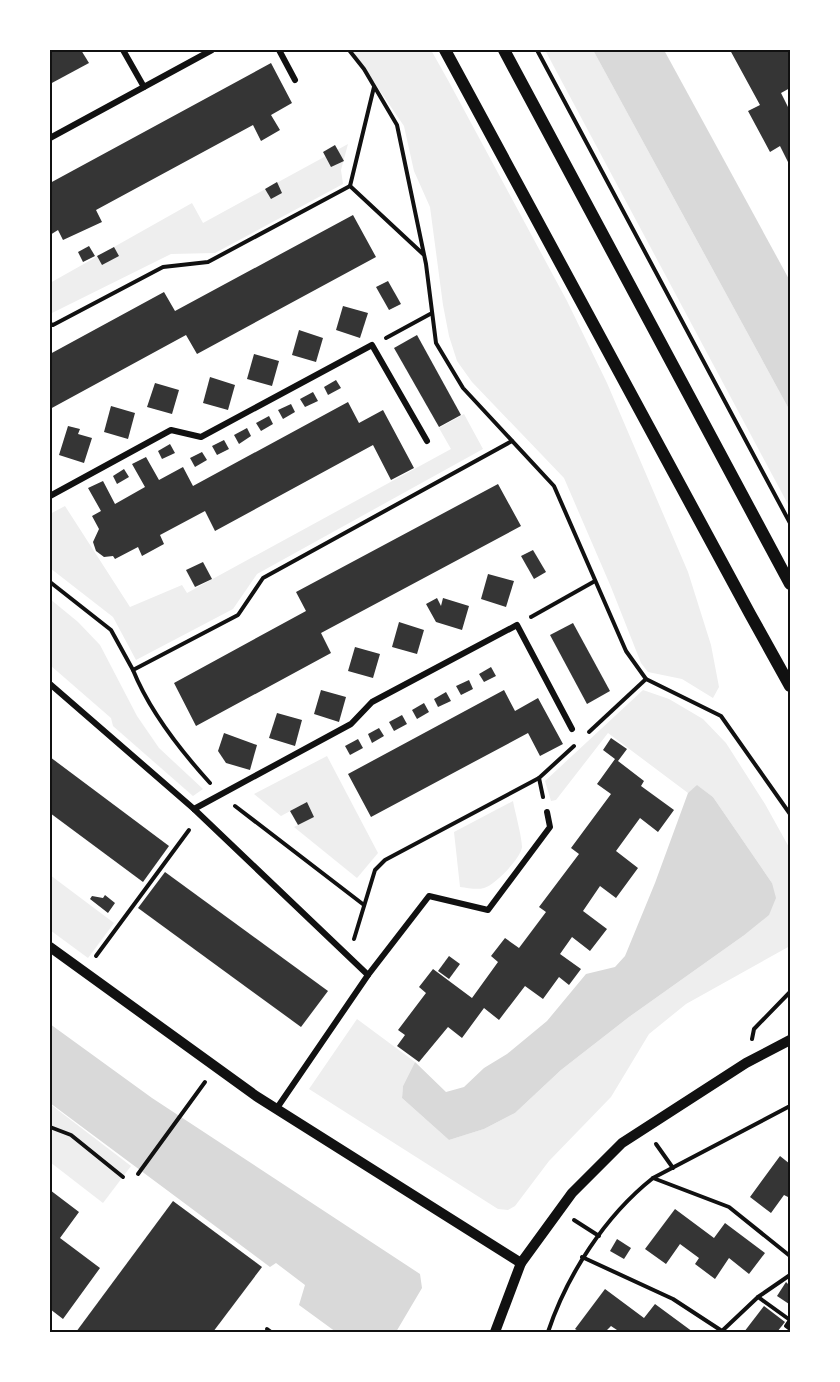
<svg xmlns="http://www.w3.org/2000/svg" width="840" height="1382" font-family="'Noto Sans',sans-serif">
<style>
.green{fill:#eee}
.water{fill:#d9d9d9}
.building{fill:#353535}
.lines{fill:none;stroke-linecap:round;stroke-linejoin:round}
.path{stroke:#111;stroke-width:4}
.minor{stroke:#111;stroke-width:6}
.tertiary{stroke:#111;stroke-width:10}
.secondary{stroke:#111;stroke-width:12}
.neatline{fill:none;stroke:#111;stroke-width:2}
</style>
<rect width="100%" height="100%" fill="#fff"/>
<g class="green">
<polygon points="352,50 431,50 449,82 567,301 607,383 688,572 711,645 719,687 713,698 682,679 648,672 641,663 611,587 564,478 472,382 457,361 449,336 443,305 430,207 414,171 404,126"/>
<polygon points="545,50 593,50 790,411 790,508"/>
<polygon points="348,144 341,170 343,184 215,253 171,254 50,314 50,283 192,203 203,223"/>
<polygon points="464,414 483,449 257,574 233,609 136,660 113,617 50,568 50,514 65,506 130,607 182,585 187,593 451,449 439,428"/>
<polygon points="50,599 78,622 100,645 137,716 159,748 203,789 193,796 113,726 111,718 50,665"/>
<polygon points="643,690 669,699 703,719 726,743 765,804 790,849 790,946 686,1004 649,1034 611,1097 549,1161 515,1206 508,1210 498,1209 309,1089 357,1019 415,1062 403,1086 402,1098 449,1140 484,1129 515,1113 561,1070 629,1017 743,936 772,883 713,797 698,786 688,793 608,733 556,800 551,801 545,781"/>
<polygon points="327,756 378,853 357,878 294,827 314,817 307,802 281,816 254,794"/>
<path d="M 513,801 C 515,812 522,837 522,847 C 521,858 495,885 484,888 C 477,890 468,888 460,887 L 454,832 Z"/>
<polygon points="50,875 114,923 88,958 50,930"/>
<polygon points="50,1104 131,1166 103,1203 50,1162"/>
</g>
<g class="water">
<polygon points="593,50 664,50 790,281 790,411"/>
<polygon points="697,785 713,797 772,883 776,898 769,915 743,936 629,1017 561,1070 515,1113 484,1129 449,1140 402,1098 403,1086 415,1062 446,1092 464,1087 484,1068 507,1054 547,1021 586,974 615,967 625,956 655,883 688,793"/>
<polygon points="50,1024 152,1098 420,1274 422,1288 396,1332 336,1332 299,1305 305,1285 276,1263 270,1267 50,1103"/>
</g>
<g class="building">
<polygon points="50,50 81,50 89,63 50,84"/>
<polygon points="730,50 790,50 790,88 781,93 790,111 790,166 780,146 770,152 748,111 760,105"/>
<polygon points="271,63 292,103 271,115 280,130 261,141 253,125 96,210 102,222 63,240 58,230 50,235 50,183"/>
<polygon points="335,145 344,161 331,167 323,152"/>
<polygon points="277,182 282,193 271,199 265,189"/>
<polygon points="353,215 376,257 197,354 186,335 50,409 50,354 164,292 175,311"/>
<polygon points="89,246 95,256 83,262 78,252"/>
<polygon points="114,247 119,256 102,265 97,256"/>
<polygon points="388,281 401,304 389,310 376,287"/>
<polygon points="343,306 368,313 360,338 336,330"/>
<polygon points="299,330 323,338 316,362 292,355"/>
<polygon points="417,335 461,415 439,427 394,348"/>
<polygon points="254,354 279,361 272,386 247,379"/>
<polygon points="210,377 235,385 228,410 203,403"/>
<polygon points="336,380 341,388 328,395 324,387"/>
<polygon points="155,383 179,390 172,414 147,407"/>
<polygon points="313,392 318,401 305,407 300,399"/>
<polygon points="348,402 359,423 383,410 414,468 391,480 373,445 215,531 205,511 160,535 164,544 142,556 138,547 115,559 113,556 104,557 96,551 93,542 99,529 92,516 101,511 88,488 103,481 115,504 145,487 132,464 146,457 159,480 183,467 193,486"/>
<polygon points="291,404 295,412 283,419 278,410"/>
<polygon points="111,406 135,413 128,439 104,432"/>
<polygon points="269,416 273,424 261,431 256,423"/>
<polygon points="68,426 80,429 78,434 92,438 84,463 59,455"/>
<polygon points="247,428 251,436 239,444 234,435"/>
<polygon points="224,440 229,449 217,455 212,446"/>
<polygon points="170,444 175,453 162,459 158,451"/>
<polygon points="202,452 207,460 195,467 190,458"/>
<polygon points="124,469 129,477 117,484 113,476"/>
<polygon points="498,484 521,526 321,633 331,653 196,726 174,683 306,611 296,592"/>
<polygon points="533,550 546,572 534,579 521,556"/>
<polygon points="203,562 212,579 195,587 186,570"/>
<polygon points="488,574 514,581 506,607 481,599"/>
<polygon points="437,598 441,606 443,598 469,606 462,630 436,622 426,604"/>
<polygon points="399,622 424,630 417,654 392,647"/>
<polygon points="573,623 610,691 587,704 550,635"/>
<polygon points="355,647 380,654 373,678 348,671"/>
<polygon points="491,667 496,676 484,682 479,674"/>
<polygon points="469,680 473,689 461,695 456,686"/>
<polygon points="321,690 346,697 339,722 314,714"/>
<polygon points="504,690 515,711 538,698 563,744 540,756 528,733 371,817 348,774"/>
<polygon points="446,692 451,701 438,707 434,699"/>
<polygon points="424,703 429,712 417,719 412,710"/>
<polygon points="277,713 302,720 295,746 269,738"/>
<polygon points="402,715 407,724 394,731 389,722"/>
<polygon points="379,728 384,736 372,743 368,734"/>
<polygon points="224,733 257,745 250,770 226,763 218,751"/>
<polygon points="611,738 627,749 618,761 644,781 641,786 674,810 658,832 640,818 616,851 638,868 616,898 600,886 583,911 607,929 590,951 572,937 560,954 581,969 569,985 559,977 543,999 525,986 499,1020 484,1008 462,1038 448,1027 419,1062 397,1046 405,1035 398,1030 426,993 419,987 433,969 472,998 498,962 491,956 505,938 519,948 546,912 539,907 579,854 571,848 611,794 597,784 615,759 603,750"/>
<polygon points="358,739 363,748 350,755 345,746"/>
<polygon points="50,757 169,846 143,882 50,813"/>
<polygon points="307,802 314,817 298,825 290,811"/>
<polygon points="165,872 328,991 301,1027 138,908"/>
<polygon points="105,895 115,903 108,913 90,899 92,896 103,898"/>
<polygon points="449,956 460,964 449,979 438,971"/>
<polygon points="780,1156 790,1164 790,1198 784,1195 771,1213 750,1197"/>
<polygon points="50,1190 79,1212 60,1238 100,1268 63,1319 50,1309"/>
<polygon points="173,1201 262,1267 213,1332 76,1332"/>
<polygon points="675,1209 714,1238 725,1223 765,1253 749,1274 729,1258 715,1279 695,1264 699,1258 680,1244 666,1264 645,1249"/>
<polygon points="617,1239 631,1248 624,1259 610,1251"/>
<polygon points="786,1282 790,1286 789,1304 777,1296"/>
<polygon points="605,1289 644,1318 655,1304 693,1332 620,1332 611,1326 605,1332 580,1332 575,1329"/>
<polygon points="764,1306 785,1322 777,1332 744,1332"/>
</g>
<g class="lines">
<g class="path">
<polyline points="349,50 364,69 397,125 426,264 436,343 463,388 554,486 626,651 646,679 721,716 790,814"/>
<polyline points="537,50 790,523"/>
<polyline points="350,186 374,87"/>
<polyline points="50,324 53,325 163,267 208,262 350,186 423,254"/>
<polyline points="386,338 432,313"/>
<polyline points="50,582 111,630 133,670"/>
<polyline points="531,617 595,581"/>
<polyline points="589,732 646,679"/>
<path d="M 210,783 C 181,751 149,710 133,670 L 238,615 L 263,578 L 512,441"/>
<polyline points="543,797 539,778 574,746"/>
<polyline points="235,806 364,905"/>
<polyline points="354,939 375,870 385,860 539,778"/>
<polyline points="96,956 189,830"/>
<polyline points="752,1039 754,1029 790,992"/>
<polyline points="50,1127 71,1135 123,1177"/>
<polyline points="656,1144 673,1168"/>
<polyline points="138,1174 205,1082"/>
<polyline points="653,1178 729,1207 790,1256"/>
<polyline points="574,1220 599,1236"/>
<polyline points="582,1257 673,1299 722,1331 758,1297 790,1275"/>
<polyline points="758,1297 790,1320 786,1326 790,1329"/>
<polyline points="267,1329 271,1332"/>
<path d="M 548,1332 C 567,1275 605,1216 653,1178 L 790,1106"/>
</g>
<g class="minor">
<polyline points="123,50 144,87"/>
<polyline points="279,50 295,80"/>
<polyline points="50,138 212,50"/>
<polyline points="50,496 171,430 201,437 372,345 427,441"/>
<polyline points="50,684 194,809 368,975 277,1108"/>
<polyline points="194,809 351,724 372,702 517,625 572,729"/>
<polyline points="368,975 429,896 488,910 550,827 547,812"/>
</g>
<g class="tertiary">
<polyline points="50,947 256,1096 521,1263"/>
<polyline points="495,1332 521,1263 572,1193 622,1143 746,1063 790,1040"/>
</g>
<g class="secondary">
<polyline points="445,50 750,614 790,686"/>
<polyline points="504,50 790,584"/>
</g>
</g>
<rect width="840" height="1382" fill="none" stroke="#ffffff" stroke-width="102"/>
<rect x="51" y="51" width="738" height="1280" class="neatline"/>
</svg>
